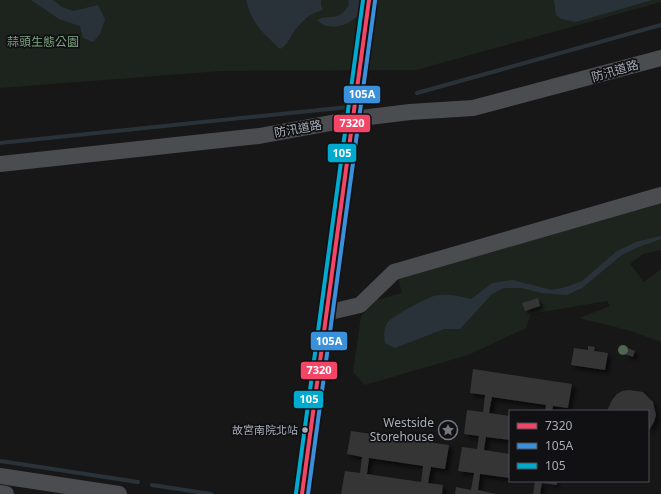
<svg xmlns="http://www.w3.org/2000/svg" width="661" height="494" font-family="'Noto Sans','Noto Sans TC',sans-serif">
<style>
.green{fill:#1d241e}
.water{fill:#2a3239}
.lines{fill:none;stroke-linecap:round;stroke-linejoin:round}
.stream{stroke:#2a3239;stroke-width:4}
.building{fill:#353536;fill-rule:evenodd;filter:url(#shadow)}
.minor{stroke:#4b4c50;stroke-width:16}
.bus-1-casing{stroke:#111113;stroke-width:7}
.bus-2-casing{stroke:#111113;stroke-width:7}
.bus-3-casing{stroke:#111113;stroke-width:7}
.bus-1{stroke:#f34667;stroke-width:4}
.bus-2{stroke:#3a90db;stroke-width:4}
.bus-3{stroke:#00a9ce;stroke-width:4}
.tree{fill:#506451}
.bus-dot{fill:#a8adb8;stroke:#111113;stroke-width:1.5}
.labels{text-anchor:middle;stroke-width:3.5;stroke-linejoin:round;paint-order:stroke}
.bus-label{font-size:11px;fill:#a8adb8;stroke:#111113;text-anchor:end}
.park-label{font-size:12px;fill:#7fa381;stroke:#111113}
.street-label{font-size:12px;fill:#a8adb8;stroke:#111113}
.poi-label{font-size:12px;fill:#a8adb8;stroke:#111113;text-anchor:end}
.line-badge{stroke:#111113;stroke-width:1.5}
.badge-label{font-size:11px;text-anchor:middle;font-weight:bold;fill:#fff}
</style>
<defs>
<filter id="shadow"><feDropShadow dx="3.5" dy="3.5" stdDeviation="2" flood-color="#0009"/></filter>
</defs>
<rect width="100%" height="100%" fill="#171717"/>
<g class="green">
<polygon points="0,0 661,0 661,2 416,70 221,71 0,88"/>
<polygon points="661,201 661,250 643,254 630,264 644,282 661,269 661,342 631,331 579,318 610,306 607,301 531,314 526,328 468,355 365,385 353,372 361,316 377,300 402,293 398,278"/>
</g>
<g class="water">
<polygon points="31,0 53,0 62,7 73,11 98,5 105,19 100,34 93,42 83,38 80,26 59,19"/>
<path d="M 246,0 L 321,0 L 321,5 L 323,10 C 308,13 298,25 290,38 C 287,43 286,46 280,49 C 262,31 253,26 246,0 Z"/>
<path d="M 348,0 L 367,0 C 363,15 345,30 328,26 C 324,26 320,22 317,20 C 334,13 337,23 349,5 Z"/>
<polygon points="554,0 652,0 576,22 561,19 556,15"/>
<path d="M 661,236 L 661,239 L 636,248 L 622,255 L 582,288 L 567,295 L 541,293 L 522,288 L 504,288 L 492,294 L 460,329 L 444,329 L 395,348 L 385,343 C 384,336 383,328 388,322 C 393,316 426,298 434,296 C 446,293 459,296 471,299 L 492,283 L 512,280 L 552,290 L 566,287 L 582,281 L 617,251 L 636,242 Z"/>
</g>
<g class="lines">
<g class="stream">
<polyline points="417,93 661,25"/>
<polyline points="0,143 349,107"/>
<polyline points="0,461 138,482"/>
<polyline points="152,485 211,494"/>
</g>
</g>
<g class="building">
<polygon points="538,298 540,306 525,311 522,303"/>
<polygon points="588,346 595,347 594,351 608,353 605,370 571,365 574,348 588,350"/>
<polygon points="628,348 635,351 633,357 625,354"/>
<polygon points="473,369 572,384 568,408 553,406 552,411 545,411 546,405 492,397 489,413 510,416 510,440 486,437 484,450 510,454 510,478 480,474 478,490 496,494 455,494 456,487 471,490 474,473 458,471 462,447 477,449 479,436 464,434 467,410 483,412 485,395 470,393"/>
<polygon points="629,390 643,392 653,402 656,415 654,422 648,432 648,411 607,411 612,400 617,394 622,391"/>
<path d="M 351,431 L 449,445 L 445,469 L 431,467 L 428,483 L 443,485 L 442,494 L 341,494 L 345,471 L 360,473 L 362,457 L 347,454 ZM 369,458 L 423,466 L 421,482 L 367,474 Z"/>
<polygon points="535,481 557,481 557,485 542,483 540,494 533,494"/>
</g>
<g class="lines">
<g class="minor">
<polyline points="0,164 259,136 353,119 410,112 473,108 661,58"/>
<polyline points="326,313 360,305 394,272 661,195"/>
<polyline points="0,476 119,494"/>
<polyline points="0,493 6,494"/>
<polyline points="302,494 369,0"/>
</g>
<g class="bus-1-casing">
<polyline id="bus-1" points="302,494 369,0"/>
</g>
<g class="bus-2-casing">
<polyline id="bus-2" points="308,494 375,1"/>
</g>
<g class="bus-3-casing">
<polyline id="bus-3" points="296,493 363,0"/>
</g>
<use href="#bus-1" class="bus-1"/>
<use href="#bus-2" class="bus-2"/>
<use href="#bus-3" class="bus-3"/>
</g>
<circle class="tree" cx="623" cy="350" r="5"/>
<defs>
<g id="sight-ring" transform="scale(1)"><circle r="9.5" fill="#111113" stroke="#757880" stroke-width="1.5"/><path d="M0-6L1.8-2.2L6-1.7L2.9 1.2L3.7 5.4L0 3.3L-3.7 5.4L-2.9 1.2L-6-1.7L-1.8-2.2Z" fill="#757880"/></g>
</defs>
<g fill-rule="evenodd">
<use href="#sight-ring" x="448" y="430"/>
</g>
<circle class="bus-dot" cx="305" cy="430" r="3.5"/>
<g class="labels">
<g class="bus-label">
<text x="298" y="434">故宮南院北站</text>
</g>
<g class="park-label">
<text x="43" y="46">蒜頭生態公園</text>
</g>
<g class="street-label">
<text transform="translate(615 71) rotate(-16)" y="4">防汛道路</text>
<text transform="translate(298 129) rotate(-10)" y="4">防汛道路</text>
</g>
<g class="poi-label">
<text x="434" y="427">Westside<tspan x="434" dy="14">Storehouse</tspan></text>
</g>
</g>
<g class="line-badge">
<rect x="343" y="85" width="38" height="19" rx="4" fill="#3a90db"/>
<rect x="333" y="114" width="38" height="19" rx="4" fill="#f34667"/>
<rect x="327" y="143" width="30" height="20" rx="4" fill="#00a9ce"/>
<rect x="310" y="331" width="38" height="20" rx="4" fill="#3a90db"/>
<rect x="300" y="361" width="38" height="19" rx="4" fill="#f34667"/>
<rect x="293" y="390" width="31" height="19" rx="4" fill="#00a9ce"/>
</g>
<g class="badge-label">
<text x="362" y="98">105A</text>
<text x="352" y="127">7320</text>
<text x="342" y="157">105</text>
<text x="329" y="345">105A</text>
<text x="319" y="374">7320</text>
<text x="309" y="403">105</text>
</g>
<rect x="509" y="410" width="140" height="72" fill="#111113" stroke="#4d4f55"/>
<rect x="517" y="423" width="20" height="6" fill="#f34667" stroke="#4d4f55"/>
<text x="545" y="430" font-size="12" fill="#a8adb8">7320</text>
<rect x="517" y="443" width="20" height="6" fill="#3a90db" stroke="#4d4f55"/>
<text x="545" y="450" font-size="12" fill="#a8adb8">105A</text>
<rect x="517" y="463" width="20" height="6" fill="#00a9ce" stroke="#4d4f55"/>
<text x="545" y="470" font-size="12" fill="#a8adb8">105</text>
</svg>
